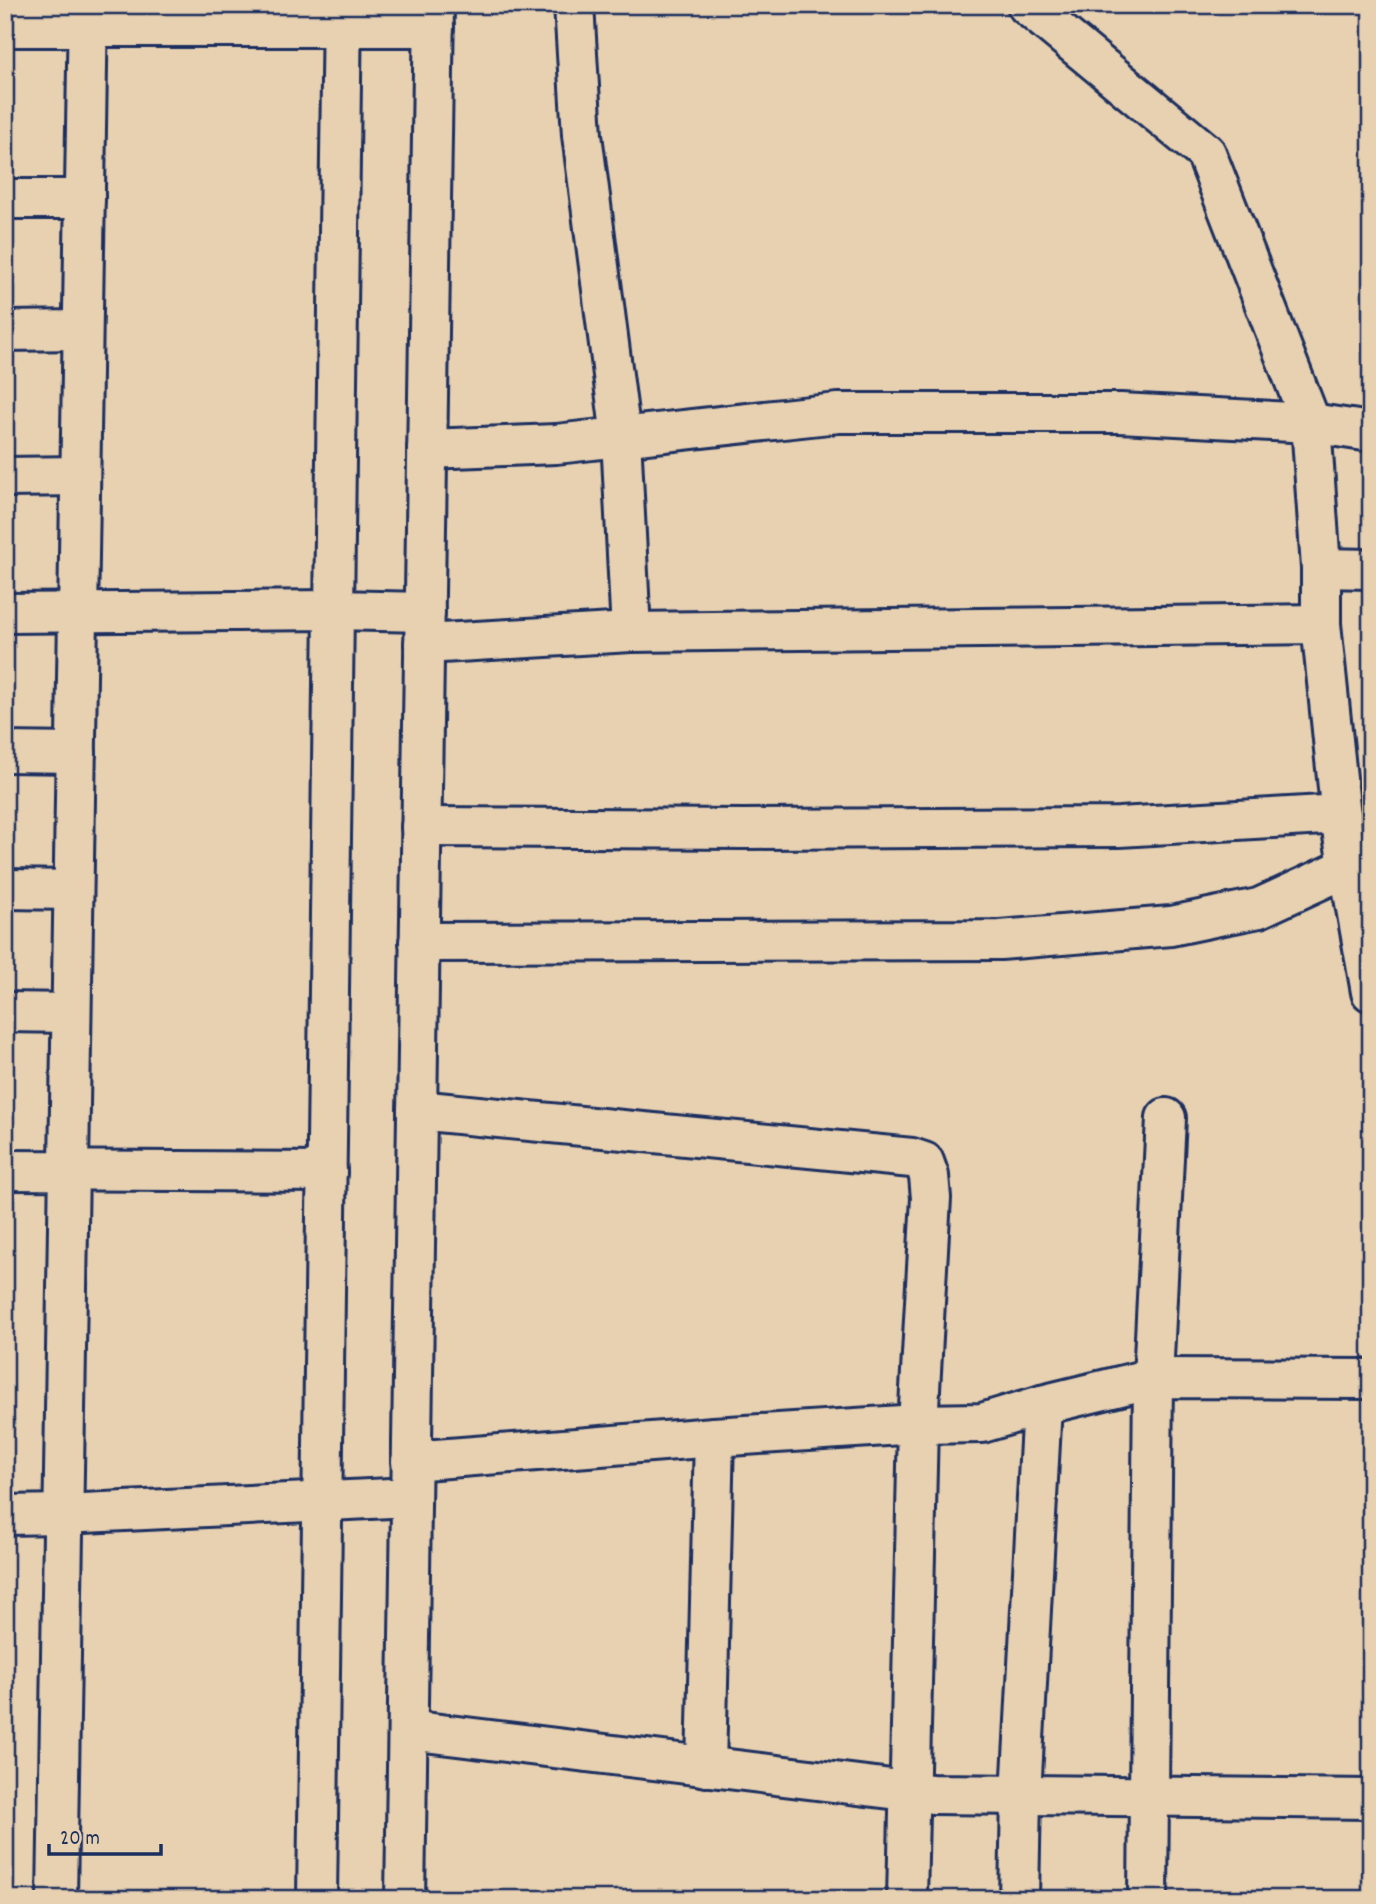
<svg xmlns="http://www.w3.org/2000/svg" width="1376" height="1904" font-family="Dekko,sans-serif">
<style>
.lines{fill:none;stroke-linecap:round;stroke-linejoin:round}
.minor-casing{stroke:#1b2f5e;stroke-width:44}
.tertiary-casing{stroke:#1b2f5e;stroke-width:44}
.secondary-casing{stroke:#1b2f5e;stroke-width:44}
.minor{stroke:#e8d1b1;stroke-width:38}
.tertiary{stroke:#e8d1b1;stroke-width:38}
.secondary{stroke:#e8d1b1;stroke-width:38}
</style>
<rect width="100%" height="100%" fill="#e8d1b1"/>
<filter id="ink" filterUnits="userSpaceOnUse"><feTurbulence type="fractalNoise" baseFrequency=".0143" numOctaves="2"/><feDisplacementMap in="SourceGraphic" scale="14" xChannelSelector="R" yChannelSelector="G"/><feConvolveMatrix kernelMatrix="1 2 1 2 8 2 1 2 1" color-interpolation-filters="sRGB"/></filter>
<g filter="url(#ink)">
<g class="lines">
<g class="minor-casing">
<g id="minor">
<polyline points="574,5 582,135 621,437 631,632"/>
<polyline points="1027,5 1206,153 1311,423 1321,568 1321,624 1343,836 1371,992"/>
<polyline points="5,27 434,27"/>
<polyline points="5,199 85,199"/>
<polyline points="5,331 82,330"/>
<polyline points="5,477 80,476"/>
<polyline points="1321,568 1371,569"/>
<polyline points="5,613 334,610 425,612"/>
<polyline points="424,644 631,632 1321,624"/>
<polyline points="5,752 76,753"/>
<polyline points="421,827 744,829 1119,827 1341,814"/>
<polyline points="5,889 73,890"/>
<polyline points="419,942 1000,940 1171,926 1219,916 1259,908 1348,867"/>
<polyline points="5,1012 71,1013"/>
<polyline points="417,1110 912,1158 924,1162 929,1176 931,1198 918,1424 907,1899"/>
<polyline points="5,1170 327,1172"/>
<polyline points="408,1730 932,1794 1371,1799"/>
<polyline points="706,1767 714,1437"/>
<polyline points="57,1899 88,5"/>
<polyline points="1019,1899 1021,1795 1042,1405"/>
<polyline points="1148,1899 1153,1378 1166,1118"/>
</g>
</g>
<g class="tertiary-casing">
<g id="tertiary">
<polyline points="427,449 556,444 838,413 1120,413 1311,423 1371,432"/>
<polyline points="411,1461 714,1437 918,1424 982,1423 1042,1405 1153,1378 1371,1379"/>
<polyline points="5,1515 63,1514 411,1497"/>
</g>
</g>
<g class="secondary-casing">
<g id="secondary">
<polyline points="317,1899 342,5"/>
<polyline points="405,1899 434,5"/>
</g>
</g>
<use href="#minor" class="minor"/>
<use href="#tertiary" class="tertiary"/>
<use href="#secondary" class="secondary"/>
</g>
</g>
<rect width="1376" height="1904" fill="none" stroke="#e8d1b1" stroke-width="28"/>
<rect x="14" y="14" width="1348" height="1876" fill="none" stroke="#1b2f5e" stroke-width="2.5" filter="url(#ink)"/>
<path d="M49 1844v10h112v-10" fill="none" stroke="#1b2f5e" stroke-width="3.5"/>
<text x="60" y="1844" font-size="21" fill="#1b2f5e" stroke="#e8d1b1" stroke-width="5" paint-order="stroke">20 m</text>
</svg>
